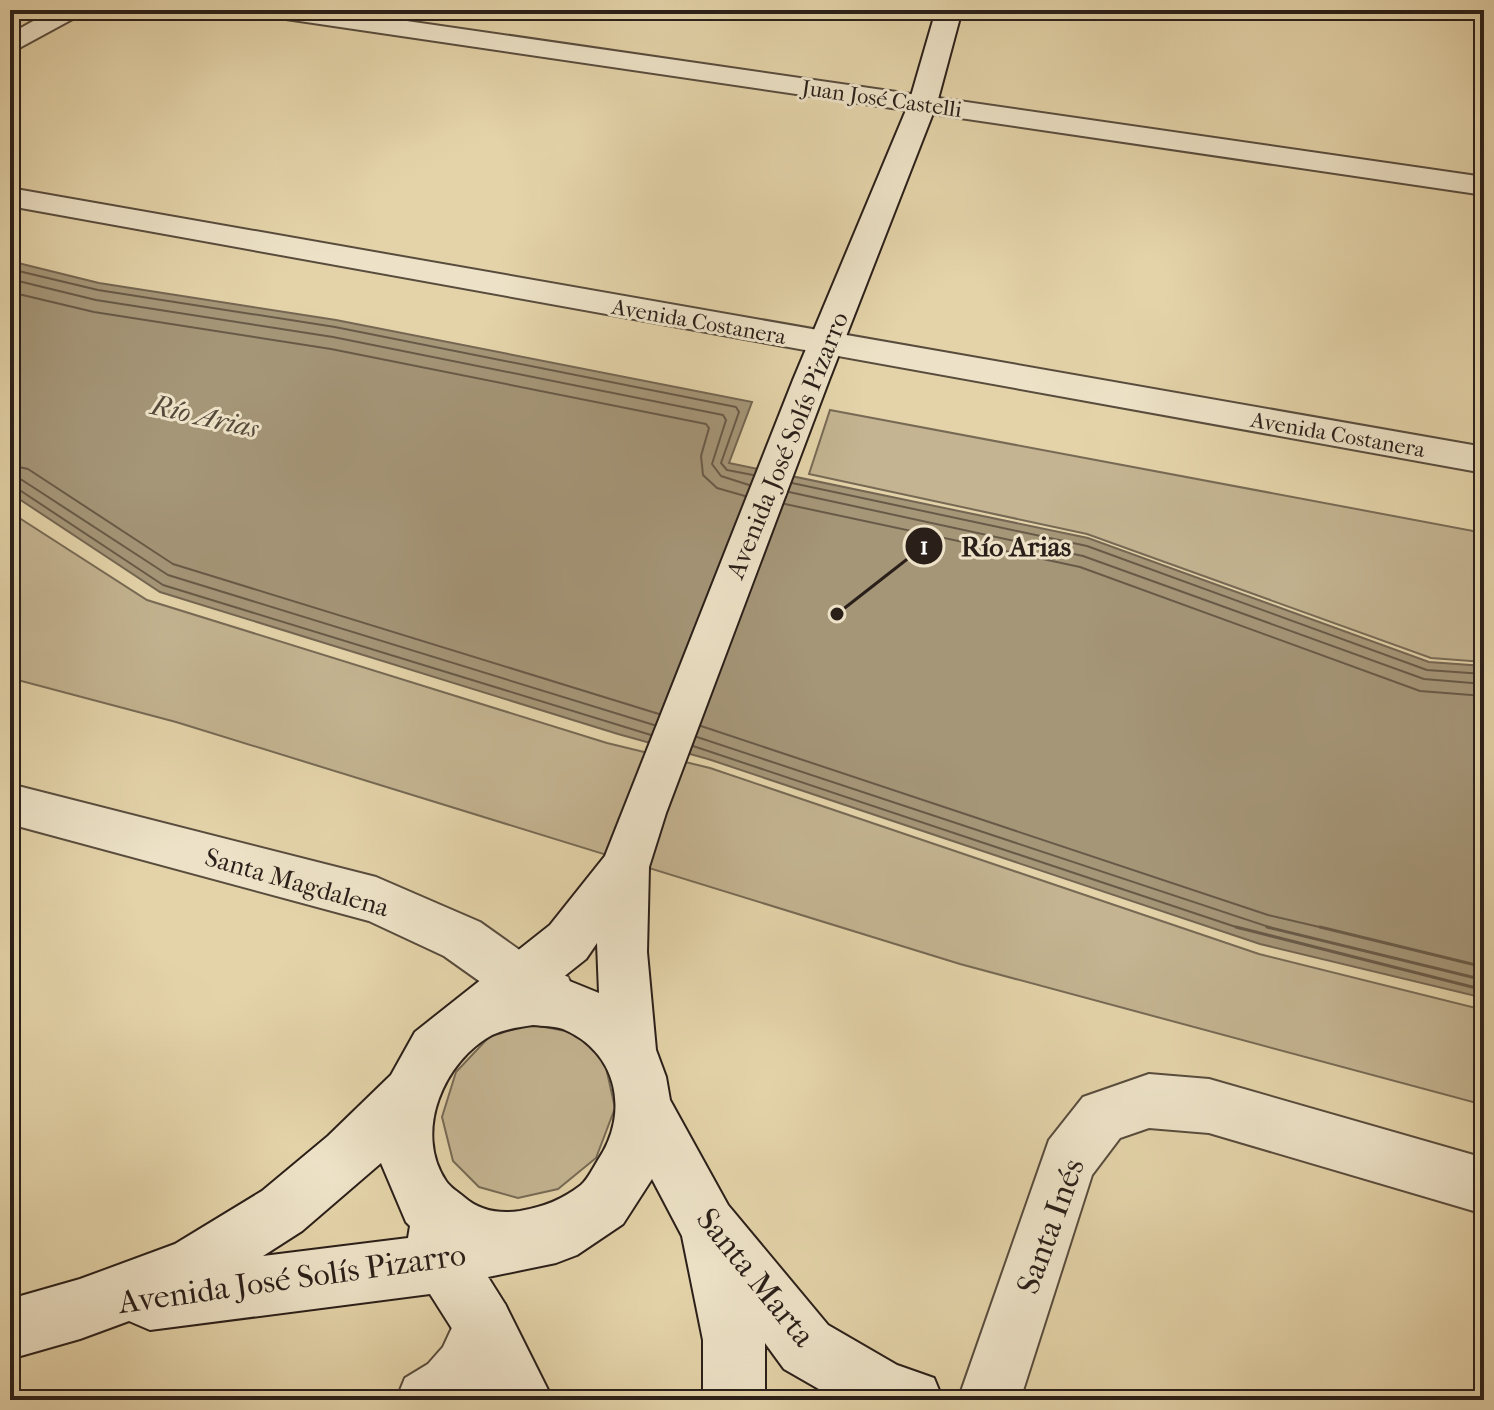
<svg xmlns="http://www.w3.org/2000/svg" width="1494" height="1410" font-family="'IM FELL French Canon',serif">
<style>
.green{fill:#c4b491;stroke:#776a55;stroke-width:2}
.water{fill:#a59678;stroke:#746652;stroke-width:2}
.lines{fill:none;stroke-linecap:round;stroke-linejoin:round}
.shore-far1{stroke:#685a48;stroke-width:2}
.shore{stroke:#685a48;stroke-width:3}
.street-casing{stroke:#584c3d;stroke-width:4}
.secondary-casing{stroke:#2a1f19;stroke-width:4}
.street{fill:#ede2c7;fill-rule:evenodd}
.secondary{fill:#ede2c7;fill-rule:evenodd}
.labels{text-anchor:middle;stroke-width:6;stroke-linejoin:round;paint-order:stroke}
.far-street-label{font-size:22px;fill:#2a1f19;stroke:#ede2c7}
.street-label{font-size:26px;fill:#2a1f19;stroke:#ede2c7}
.water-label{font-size:28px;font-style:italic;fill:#55493a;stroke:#ede2c7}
.near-street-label{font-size:32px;fill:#2a1f19;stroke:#ede2c7}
.leader{fill:none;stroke:#2a1f19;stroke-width:3}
.callout-dot{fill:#2a1f19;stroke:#ede2c7;stroke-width:3}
.mark-label{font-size:24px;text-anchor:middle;font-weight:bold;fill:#fff}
.callout-label{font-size:28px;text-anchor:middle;font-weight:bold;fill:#2a1f19;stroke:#ede2c7;stroke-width:6;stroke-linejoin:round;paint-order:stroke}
</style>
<rect width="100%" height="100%" fill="#e4d3a9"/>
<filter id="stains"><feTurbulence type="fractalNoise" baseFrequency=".0025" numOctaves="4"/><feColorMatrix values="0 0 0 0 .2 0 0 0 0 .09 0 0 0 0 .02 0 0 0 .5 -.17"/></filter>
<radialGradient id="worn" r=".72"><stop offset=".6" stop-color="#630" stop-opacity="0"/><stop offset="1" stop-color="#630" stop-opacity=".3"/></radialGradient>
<g class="green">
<polygon points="830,410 1484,533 1484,662 1431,658 1087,534 809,474"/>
<polygon points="10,512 147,600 607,743 710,768 1259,954 1484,1010 1484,1105 960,964 176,722 10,678"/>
<polygon points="529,1024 576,1033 605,1063 615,1108 596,1158 558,1189 518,1198 479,1187 453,1161 442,1117 456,1072 489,1037"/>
</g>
<polygon class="water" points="10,261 99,283 336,320 752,402 729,463 1088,538 1429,662 1484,666 1484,998 1260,944 708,759 618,734 160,592 10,493"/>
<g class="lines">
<g class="shore-far1">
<polyline points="10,269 98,290 335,327 736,407 739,412 721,463 727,470 753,475"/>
<polyline points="10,279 96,300 333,337 723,415 726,420 712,464 721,476 749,485"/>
<polyline points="10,292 94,312 331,349 706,424 709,428 701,456 703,475 717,488 745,496"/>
<polyline points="10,465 28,469 173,564 659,714"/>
<polyline points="10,477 22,480 168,575 654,725"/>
<polyline points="792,483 1087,546 1427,670 1484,674"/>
<polyline points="10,487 18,489 163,585 651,735"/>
<polyline points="789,492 1083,556 1424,679 1484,684"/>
<polyline points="785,504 1080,567 1420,691 1484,696"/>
<polyline points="701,726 1268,915 1328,929"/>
<polyline points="697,737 1275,929"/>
<polyline points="693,746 1242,929"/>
</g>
<g class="shore">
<polyline points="1236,927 1484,990"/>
<polyline points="1267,927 1484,980"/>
<polyline points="1320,927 1484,967"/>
</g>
<g class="street-casing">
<g id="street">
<polygon points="53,10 84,10 80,15 10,53 10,34"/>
<polygon points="266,10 331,10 1484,177 1484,195 279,18 270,15"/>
<polygon points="10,188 1484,447 1484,473 10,206"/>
<polygon points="10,784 376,877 480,922 535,961 568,977 576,995 568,1013 550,1020 499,995 444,956 369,921 10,824"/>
<polygon points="1149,1074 1209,1079 1484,1158 1484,1214 1209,1133 1149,1128 1120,1138 1092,1175 1020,1400 958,1400 1049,1140 1083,1097"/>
<polygon points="484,1295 505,1304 514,1325 492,1382 480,1400 396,1400 405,1378 428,1364 443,1347 463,1304"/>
</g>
</g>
<g class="secondary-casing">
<path id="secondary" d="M 936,10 L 962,10 L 937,103 L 829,380 L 666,813 L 649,867 L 647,952 L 656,1050 L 666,1077 L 670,1100 L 728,1205 L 828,1325 L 897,1365 L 934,1378 L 943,1400 L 838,1400 L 784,1369 L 765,1343 L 765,1400 L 703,1400 L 703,1340 L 682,1236 L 652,1179 L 623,1224 L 577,1255 L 556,1263 L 488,1277 L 505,1304 L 553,1400 L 489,1400 L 463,1346 L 430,1294 L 150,1330 L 129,1321 L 80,1339 L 10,1359 L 10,1299 L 80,1279 L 175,1244 L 262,1191 L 328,1136 L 391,1075 L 415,1032 L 550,925 L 605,856 L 793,380 L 909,103 ZM 597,943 L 599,993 L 562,978 L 586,959 ZM 533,1025 C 543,1026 554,1026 563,1029 C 618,1052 630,1113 598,1160 C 593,1168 588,1179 581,1185 C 562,1200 543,1207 520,1211 C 499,1214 480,1211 464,1197 C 458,1192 450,1187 446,1181 C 413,1132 444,1061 492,1035 C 505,1029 519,1027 533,1025 ZM 381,1163 L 406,1222 L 410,1226 L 408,1238 L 263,1256 L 302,1231 Z"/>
</g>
<use href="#street" class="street"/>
<use href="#secondary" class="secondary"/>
</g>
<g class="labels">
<g class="far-street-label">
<text transform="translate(882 98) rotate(8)" y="8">Juan José Castelli</text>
<text transform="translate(699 321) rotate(10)" y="8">Avenida Costanera</text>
<text transform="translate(1338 434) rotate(10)" y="8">Avenida Costanera</text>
</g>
<g class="street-label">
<text transform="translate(787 445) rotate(-68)" y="9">Avenida José Solís Pizarro</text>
<text transform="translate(297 882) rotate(16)" y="9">Santa Magdalena</text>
</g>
<g class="water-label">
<text transform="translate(205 416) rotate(13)" y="10">Río Arias</text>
</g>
<g class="near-street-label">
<text transform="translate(1050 1226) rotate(-70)" y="11">Santa Inés</text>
<text transform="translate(756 1277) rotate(51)" y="11">Santa Marta</text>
<text transform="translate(292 1278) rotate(-8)" y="11">Avenida José Solís Pizarro</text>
</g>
</g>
<path class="leader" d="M837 614L924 546"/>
<g class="callout-dot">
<circle cx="837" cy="614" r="8"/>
<circle cx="924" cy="546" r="20"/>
</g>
<g class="mark-label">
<text x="924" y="554">1</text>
</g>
<g class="callout-label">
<text x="1016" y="556">Río Arias</text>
</g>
<rect width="1494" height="1410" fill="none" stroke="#e4d3a9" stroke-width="40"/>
<rect x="12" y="12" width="1470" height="1386" fill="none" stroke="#2a1f19" stroke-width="4"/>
<rect x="20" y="20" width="1454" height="1370" fill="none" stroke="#2a1f19" stroke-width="2"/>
<rect width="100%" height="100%" filter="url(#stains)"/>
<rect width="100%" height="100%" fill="url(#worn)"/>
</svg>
